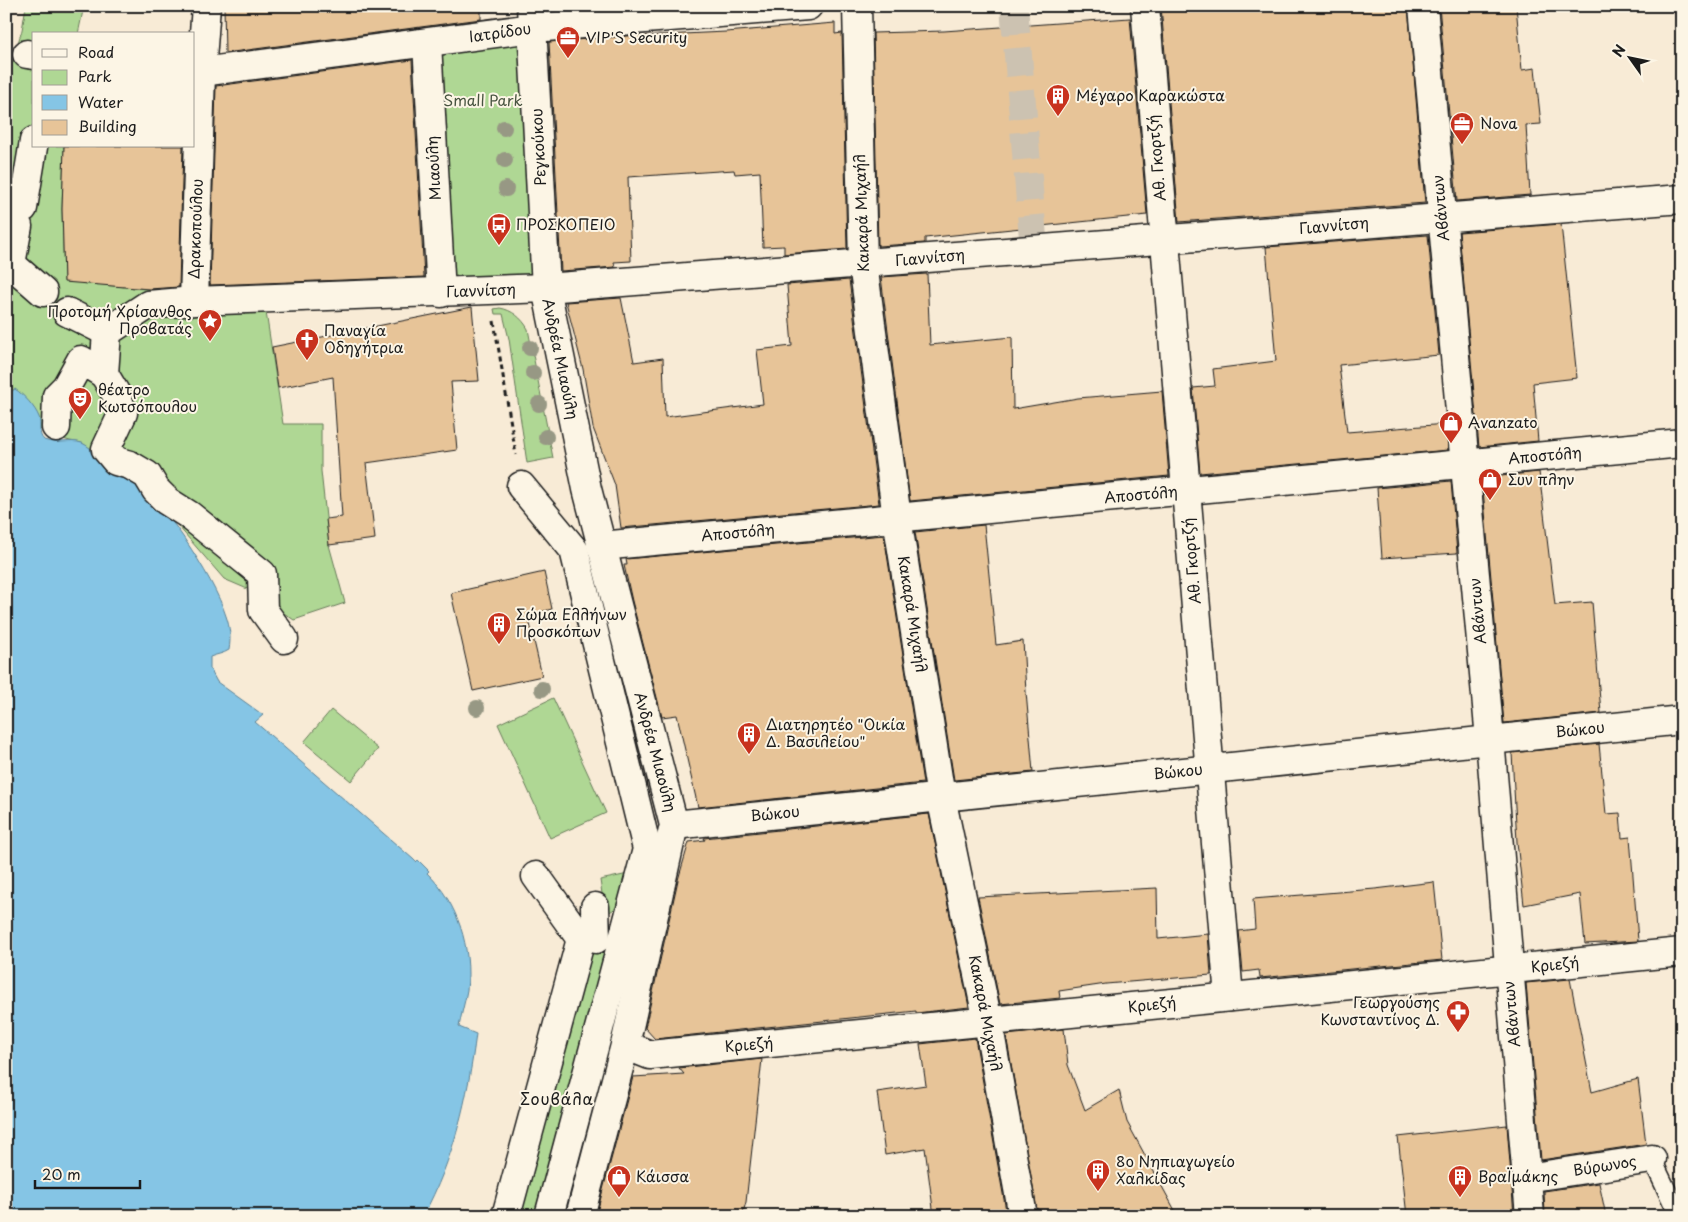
<svg xmlns="http://www.w3.org/2000/svg" width="1688" height="1222" font-family="'Playpen Sans',sans-serif">
<style>
.green{fill:#afd794;stroke:#667a58}
.water{fill:#85c5e5;stroke:#5b8195}
.building{fill:#e7c498;stroke:#1c1c1c}
.lines{fill:none;stroke-linecap:round;stroke-linejoin:round}
.street-tunnel{stroke:#ccc2b1;stroke-width:28;stroke-dasharray:28 14;stroke-linecap:butt}
.lane-casing{stroke:#1c1c1c;stroke-width:21}
.street-casing{stroke:#1c1c1c;stroke-width:31}
.secondary-casing{stroke:#1c1c1c;stroke-width:31}
.path{stroke:#1c1c1c;stroke-width:3;stroke-dasharray:5 4;stroke-linecap:butt}
.lane{stroke:#fcf5e5;stroke-width:18}
.street{stroke:#fcf5e5;stroke-width:28}
.secondary{stroke:#fcf5e5;stroke-width:28}
.tree{fill:#979884}
.labels{text-anchor:middle;stroke-width:4;stroke-linejoin:round;paint-order:stroke}
.street-label{font-size:15px;fill:#1c1c1c;stroke:#fcf5e5}
.poi-label{font-size:15px;fill:#1c1c1c;stroke:#fcf5e5;text-anchor:start}
.park-label{font-size:15px;fill:#485440;stroke:#fcf5e5}
.neighbourhood-label{font-size:16px;letter-spacing:1px;fill:#1c1c1c;stroke:#fcf5e5}
</style>
<rect width="100%" height="100%" fill="#f8ebd6"/>
<filter id="ink" filterUnits="userSpaceOnUse"><feTurbulence type="fractalNoise" baseFrequency=".02" numOctaves="2"/><feDisplacementMap in="SourceGraphic" scale="10" xChannelSelector="R" yChannelSelector="G"/><feConvolveMatrix kernelMatrix="1 2 1 2 8 2 1 2 1" color-interpolation-filters="sRGB"/></filter>
<g filter="url(#ink)">
<g class="green">
<polygon points="26,6 84,6 78,34 34,34 34,146 64,146 62,209 64,281 157,290 155,304 264,299 283,424 321,424 321,471 329,545 345,603 294,620 252,591 224,579 158,503 82,443 70,441 46,434 6,400 6,82 22,30"/>
<polygon points="533,28 546,288 441,293 427,43"/>
<path d="M 500,308 C 512,310 522,318 528,329 L 553,458 L 527,463 L 509,339 L 503,314 L 495,314 L 494,309 Z"/>
<polygon points="553,698 606,813 550,838 498,724"/>
<polygon points="331,710 378,749 351,781 304,742"/>
<path d="M 633,873 C 626,891 624,907 605,914 L 600,880 Z"/>
<polygon points="581,939 622,943 549,1216 506,1216"/>
</g>
<path class="water" d="M 15,389 C 24,395 35,407 39,417 C 42,426 37,433 44,440 C 57,445 70,439 82,443 C 87,445 93,451 98,454 C 107,461 118,465 127,472 C 160,497 214,577 226,616 C 230,627 231,638 229,650 C 223,654 217,654 210,657 L 210,669 L 217,682 L 263,715 L 255,722 L 413,859 L 416,862 L 418,860 L 429,871 L 427,873 C 458,903 472,948 467,990 C 465,1002 461,1015 459,1027 L 476,1034 C 468,1097 454,1159 423,1216 L 6,1216 L 6,394 Z"/>
<g class="building">
<polygon points="224,6 481,6 481,19 225,53"/>
<polygon points="547,6 609,6 547,11"/>
<polygon points="1161,6 1408,6 1425,203 1179,222"/>
<polygon points="1439,6 1516,6 1522,70 1535,68 1541,124 1526,125 1530,195 1457,201"/>
<polygon points="1130,18 1147,215 925,238 925,243 878,246 873,33 944,31"/>
<polygon points="835,23 835,34 842,33 847,249 784,254 784,246 763,247 760,172 735,174 734,170 628,177 631,261 614,262 615,267 561,271 549,42 640,35 640,36 726,32"/>
<polygon points="412,60 424,277 210,285 216,86"/>
<polygon points="64,146 183,146 179,287 149,289 64,282 62,209"/>
<polygon points="1561,224 1577,378 1533,383 1538,441 1479,447 1459,232"/>
<polygon points="1428,235 1439,355 1339,365 1347,432 1446,424 1448,450 1200,473 1193,388 1215,386 1213,369 1276,361 1266,247"/>
<polygon points="927,274 930,345 1012,337 1013,409 1078,398 1162,391 1169,476 910,501 881,277"/>
<polygon points="849,280 879,504 621,528 615,485 593,428 583,369 566,302 621,298 634,362 663,358 665,417 763,404 757,350 792,346 787,285"/>
<polygon points="472,307 479,381 451,382 457,450 366,463 375,539 329,545 326,519 342,517 333,377 278,388 272,347"/>
<polygon points="1539,472 1555,605 1592,602 1601,713 1504,723 1482,478"/>
<polygon points="1451,481 1457,553 1382,558 1377,488"/>
<polygon points="984,525 996,645 1023,641 1026,692 1033,772 954,780 915,532"/>
<polygon points="884,535 923,783 698,807 677,715 662,717 632,601 624,565 627,565 626,559"/>
<polygon points="544,572 552,609 528,615 542,676 473,691 451,593"/>
<polygon points="1599,744 1606,814 1620,813 1622,838 1630,837 1638,941 1585,944 1580,894 1524,905 1517,842 1512,753"/>
<polygon points="929,814 969,1007 916,1013 916,1011 655,1039 645,1028 678,880 689,842 705,840 704,838"/>
<polygon points="1434,882 1442,960 1260,978 1259,970 1243,972 1239,931 1255,929 1253,899 1375,889"/>
<polygon points="1157,888 1158,939 1208,934 1211,975 1106,984 1059,991 1060,998 1000,1004 978,897"/>
<polygon points="1570,979 1592,1092 1638,1079 1646,1144 1541,1160 1526,983"/>
<polygon points="1064,1029 1068,1065 1085,1110 1119,1090 1127,1122 1178,1216 1038,1216 1006,1035"/>
<polygon points="975,1038 1007,1216 934,1216 925,1148 885,1155 877,1092 926,1085 920,1044"/>
<polygon points="762,1059 746,1202 742,1216 596,1216 633,1077 684,1074 679,1068"/>
<polygon points="1507,1125 1514,1216 1407,1216 1398,1137"/>
<polygon points="1599,1183 1606,1216 1545,1216 1544,1191"/>
</g>
<g class="lines">
<polyline class="street-tunnel" points="1014,6 1034,250"/>
<g class="lane-casing">
<polyline id="lane" points="1652,1159 1679,1216"/>
</g>
<g class="street-casing">
<g id="street">
<polyline points="1145,6 1229,997"/>
<polyline points="1423,6 1490,739 1530,1216"/>
<polyline points="427,43 441,293"/>
<polyline points="27,54 34,55"/>
<polyline points="194,73 533,28 808,6"/>
<polyline points="23,208 34,141"/>
<polyline points="6,263 11,264 43,292"/>
<polyline points="11,264 18,226"/>
<polyline points="194,301 201,73 206,6"/>
<polyline points="67,312 107,332"/>
<polyline points="104,374 116,394 123,413 106,449 116,461 130,465 147,475 156,490 167,501 189,515 262,574 263,610 284,639"/>
<polyline points="56,427 57,396 66,387 81,360 104,374 107,332 148,305 194,301 546,288 1682,199"/>
<polyline points="521,486 574,550 647,849 549,1216"/>
<polyline points="601,546 1682,443"/>
<polyline points="674,825 1682,720"/>
<polyline points="536,876 581,939"/>
<polyline points="595,907 596,939"/>
<polyline points="625,1045 650,1055 1682,952"/>
<polyline points="1526,1178 1652,1159"/>
<polyline points="506,1216 581,939"/>
</g>
</g>
<g class="secondary-casing">
<g id="secondary">
<polyline points="531,6 546,288 587,489 674,825 625,1045 580,1216"/>
<polyline points="857,6 863,264 897,518 941,797 988,1022 1023,1216"/>
</g>
</g>
<polyline class="path" points="494,321 516,455"/>
<use href="#lane" class="lane"/>
<use href="#street" class="street"/>
<use href="#secondary" class="secondary"/>
</g>
<g class="tree">
<circle cx="504" cy="128" r="8"/>
<circle cx="505" cy="160" r="8"/>
<circle cx="506" cy="189" r="8"/>
<circle cx="530" cy="348" r="8"/>
<circle cx="533" cy="373" r="8"/>
<circle cx="539" cy="404" r="8"/>
<circle cx="546" cy="437" r="8"/>
<circle cx="542" cy="689" r="8"/>
<circle cx="477" cy="708" r="8"/>
</g>
</g>
<defs>
<g id="office-pin" transform="scale(1.25)"><path d="M0 17L-7.5 6A9.5 9.5 0 1 1 7.5 6Z" fill="#c8321e" stroke="#fcf5e5"/><path d="M-6-3h4V-5.5h4V-3h4V5H-6ZM-1-4.5V-3h2v-1.5ZM-6 0V1H6V0Z" fill="#fff"/></g>
<g id="building-pin" transform="scale(1.25)"><path d="M0 17L-7.5 6A9.5 9.5 0 1 1 7.5 6Z" fill="#c8321e" stroke="#fcf5e5"/><path d="M-4-6H4V6H1V3H-1V6H-4ZM-2.5-4.3h1.7v1.8h-1.7ZM.8-4.3h1.7v1.8H.8ZM-2.5-1h1.7V.8h-1.7ZM.8-1h1.7V.8H.8Z" fill="#fff"/></g>
<g id="bus-pin" transform="scale(1.25)"><path d="M0 17L-7.5 6A9.5 9.5 0 1 1 7.5 6Z" fill="#c8321e" stroke="#fcf5e5"/><path d="M-5-6H5V4H4V6H2V4H-2V6H-4V4H-5ZM-3.5-4V0h7V-4ZM-3.5 1.2v1.5H-2V1.2ZM2 1.2v1.5H3.5V1.2Z" fill="#fff"/></g>
<g id="sight-pin" transform="scale(1.25)"><path d="M0 17L-7.5 6A9.5 9.5 0 1 1 7.5 6Z" fill="#c8321e" stroke="#fcf5e5"/><path d="M0-6L1.8-2.2L6-1.7L2.9 1.2L3.7 5.4L0 3.3L-3.7 5.4L-2.9 1.2L-6-1.7L-1.8-2.2Z" fill="#fff"/></g>
<g id="church-pin" transform="scale(1.25)"><path d="M0 17L-7.5 6A9.5 9.5 0 1 1 7.5 6Z" fill="#c8321e" stroke="#fcf5e5"/><path d="M-1.2-6h2.4v3.5h3.3v2.4h-3.3V6h-2.4V-.1h-3.3v-2.4h3.3Z" fill="#fff"/></g>
<g id="theatre-pin" transform="scale(1.25)"><path d="M0 17L-7.5 6A9.5 9.5 0 1 1 7.5 6Z" fill="#c8321e" stroke="#fcf5e5"/><path d="M-5-5.5Q0-4 5-5.5V0Q5 5 0 6Q-5 5-5 0ZM-3.3-2.5H-1v1.5H-3.3ZM1-2.5H3.3v1.5H1ZM-2.8 1Q0 5.5 2.8 1Z" fill="#fff"/></g>
<g id="shop-pin" transform="scale(1.25)"><path d="M0 17L-7.5 6A9.5 9.5 0 1 1 7.5 6Z" fill="#c8321e" stroke="#fcf5e5"/><path d="M-5-2.5h2.3a2.7 3.5 0 0 1 5.4 0H5L5.5 6h-11ZM-1.5-2.5h3a1.5 2.3 0 0 0-3 0Z" fill="#fff"/></g>
<g id="pharmacy-pin" transform="scale(1.25)"><path d="M0 17L-7.5 6A9.5 9.5 0 1 1 7.5 6Z" fill="#c8321e" stroke="#fcf5e5"/><path d="M-2-6h4v4h4v4h-4v4h-4v-4h-4v-4h4Z" fill="#fff"/></g>
</defs>
<g fill-rule="evenodd">
<use href="#office-pin" x="568" y="38"/>
<use href="#building-pin" x="1058" y="96"/>
<use href="#office-pin" x="1462" y="124"/>
<use href="#bus-pin" x="499" y="225"/>
<use href="#sight-pin" x="210" y="321"/>
<use href="#church-pin" x="307" y="340"/>
<use href="#theatre-pin" x="80" y="399"/>
<use href="#shop-pin" x="1451" y="423"/>
<use href="#shop-pin" x="1490" y="480"/>
<use href="#building-pin" x="499" y="624"/>
<use href="#building-pin" x="749" y="734"/>
<use href="#pharmacy-pin" x="1458" y="1012"/>
<use href="#building-pin" x="1098" y="1171"/>
<use href="#shop-pin" x="619" y="1177"/>
<use href="#building-pin" x="1460" y="1177"/>
</g>
<g class="labels">
<g class="street-label">
<text transform="translate(500 33) rotate(-8)" y="5">Ιατρίδου</text>
<text transform="translate(539 147) rotate(-93)" y="5">Ρεγκούκου</text>
<text transform="translate(1157 158) rotate(-95)" y="5">Αθ. Γκορτζή</text>
<text transform="translate(434 168) rotate(-93)" y="5">Μιαούλη</text>
<text transform="translate(1441 208) rotate(-95)" y="5">Αβάντων</text>
<text transform="translate(862 213) rotate(-92)" y="5">Κακαρά Μιχαήλ</text>
<text transform="translate(1334 226) rotate(-5)" y="5">Γιαννίτση</text>
<text transform="translate(196 229) rotate(-88)" y="5">Δρακοπούλου</text>
<text transform="translate(930 258) rotate(-5)" y="5">Γιαννίτση</text>
<text transform="translate(481 291) rotate(-2)" y="5">Γιαννίτση</text>
<text transform="translate(560 359) rotate(78)" y="5">Ανδρέα Μιαούλη</text>
<text transform="translate(1545 456) rotate(-5)" y="5">Αποστόλη</text>
<text transform="translate(1141 495) rotate(-5)" y="5">Αποστόλη</text>
<text transform="translate(738 533) rotate(-5)" y="5">Αποστόλη</text>
<text transform="translate(1192 561) rotate(-95)" y="5">Αθ. Γκορτζή</text>
<text transform="translate(1478 611) rotate(-95)" y="5">Αβάντων</text>
<text transform="translate(912 614) rotate(81)" y="5">Κακαρά Μιχαήλ</text>
<text transform="translate(1580 730) rotate(-6)" y="5">Βώκου</text>
<text transform="translate(655 752) rotate(75)" y="5">Ανδρέα Μιαούλη</text>
<text transform="translate(1178 772) rotate(-6)" y="5">Βώκου</text>
<text transform="translate(775 814) rotate(-6)" y="5">Βώκου</text>
<text transform="translate(1555 965) rotate(-6)" y="5">Κριεζή</text>
<text transform="translate(1152 1005) rotate(-6)" y="5">Κριεζή</text>
<text transform="translate(985 1013) rotate(79)" y="5">Κακαρά Μιχαήλ</text>
<text transform="translate(1512 1014) rotate(-95)" y="5">Αβάντων</text>
<text transform="translate(749 1045) rotate(-5)" y="5">Κριεζή</text>
<text transform="translate(1605 1166) rotate(-9)" y="5">Βύρωνος</text>
</g>
<g class="poi-label">
<text x="586" y="43">VIP'S Security</text>
<text x="1076" y="101">Μέγαρο Καρακώστα</text>
<text x="1480" y="129">Nova</text>
<text x="516" y="230">ΠΡΟΣΚΟΠΕΙΟ</text>
<text x="192" y="317" text-anchor="end">Προτομή Χρίσανθος<tspan x="192" dy="17">Προβατάς</tspan></text>
<text x="324" y="336">Παναγία<tspan x="324" dy="17">Οδηγήτρια</tspan></text>
<text x="98" y="395">θέατρο<tspan x="98" dy="17">Κωτσόπουλου</tspan></text>
<text x="1468" y="428">Avanzato</text>
<text x="1508" y="485">Συν πλην</text>
<text x="516" y="620">Σώμα Ελλήνων<tspan x="516" dy="17">Προσκόπων</tspan></text>
<text x="766" y="730">Διατηρητέο "Οικία<tspan x="766" dy="17">Δ. Βασιλείου"</tspan></text>
<text x="1440" y="1008" text-anchor="end">Γεωργούσης<tspan x="1440" dy="17">Κωνσταντίνος Δ.</tspan></text>
<text x="1116" y="1167">8ο Νηπιαγωγείο<tspan x="1116" dy="17">Χαλκίδας</tspan></text>
<text x="636" y="1182">Κάισσα</text>
<text x="1478" y="1182">ΒραΪμάκης</text>
</g>
<g class="park-label">
<text x="483" y="106">Small Park</text>
</g>
<g class="neighbourhood-label">
<text x="557" y="1105">Σουβάλα</text>
</g>
</g>
<rect width="1688" height="1222" fill="none" stroke="#fcf5e5" stroke-width="25"/>
<rect x="12" y="12" width="1663" height="1197" fill="none" stroke="#1c1c1c" stroke-width="2" filter="url(#ink)"/>
<rect x="32" y="32" width="162" height="115" fill="#fcf5e5" stroke="#a29e95"/>
<rect x="42" y="49" width="25" height="8" fill="#fcf5e5" stroke="#a29e95"/>
<text x="78" y="58" font-size="15" fill="#1c1c1c">Road</text>
<rect x="42" y="70" width="25" height="15" fill="#afd794" stroke="#a29e95"/>
<text x="78" y="82" font-size="15" fill="#1c1c1c">Park</text>
<rect x="42" y="95" width="25" height="15" fill="#85c5e5" stroke="#a29e95"/>
<text x="78" y="108" font-size="15" fill="#1c1c1c">Water</text>
<rect x="42" y="120" width="25" height="15" fill="#e7c498" stroke="#a29e95"/>
<text x="78" y="132" font-size="15" fill="#1c1c1c">Building</text>
<g transform="translate(1630 58) rotate(303)" stroke="#fcf5e5" stroke-width="4" paint-order="stroke">
<path d="M0-4L9 19L0 12L-9 19Z" fill="#1c1c1c"/>
<text y="-8" font-size="14" font-weight="bold" text-anchor="middle" fill="#1c1c1c">N</text>
</g>
<path d="M35 1180v8h105v-8" fill="none" stroke="#1c1c1c" stroke-width="2.5"/>
<text x="42" y="1180" font-size="15" fill="#1c1c1c" stroke="#fcf5e5" stroke-width="4" paint-order="stroke">20 m</text>
</svg>
